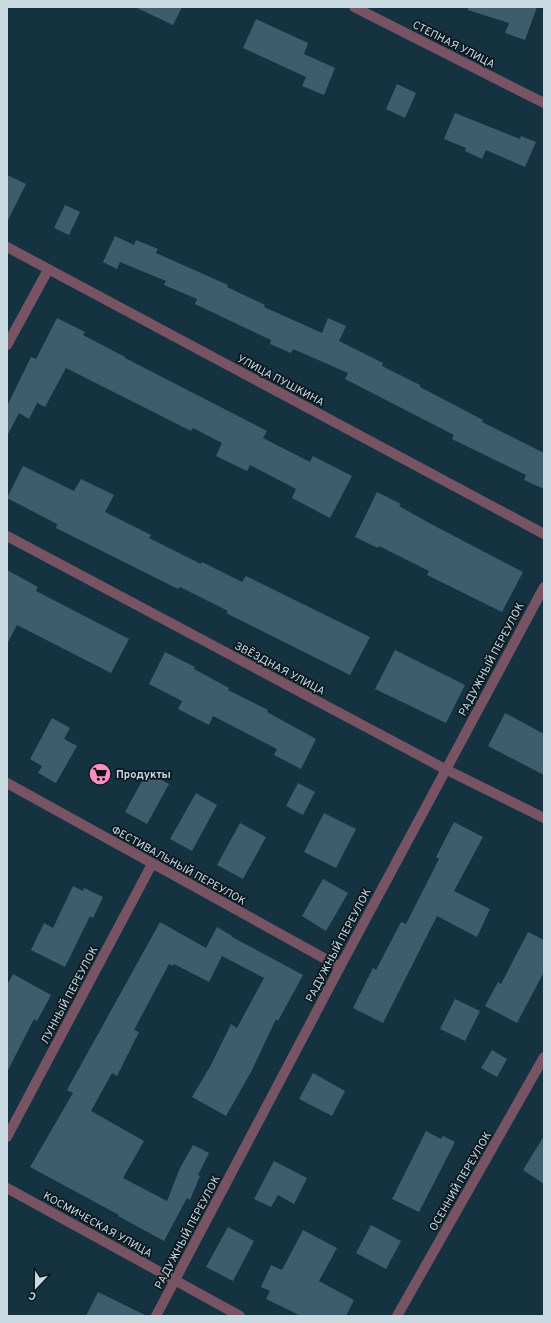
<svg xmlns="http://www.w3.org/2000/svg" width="551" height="1323" font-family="Overpass,sans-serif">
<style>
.building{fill:#3e5d6c}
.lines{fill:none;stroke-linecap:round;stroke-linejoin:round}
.minor{stroke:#775363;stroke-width:10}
.labels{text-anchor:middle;stroke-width:3.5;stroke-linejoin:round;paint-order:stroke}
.street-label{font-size:11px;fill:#c9dae3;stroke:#0c181f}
.poi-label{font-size:11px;font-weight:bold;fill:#c9dae3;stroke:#0c181f;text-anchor:start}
</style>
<rect width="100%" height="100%" fill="#143240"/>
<g class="building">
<polygon points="135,7 182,7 173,25"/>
<polygon points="468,7 537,7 525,40 505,33 509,23 468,10"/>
<polygon points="256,19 308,43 304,54 335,68 324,95 302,86 306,77 243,48"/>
<polygon points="397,84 416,93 405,118 386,109"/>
<polygon points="455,113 520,139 521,136 536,142 525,167 486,150 482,159 465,151 466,148 444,139"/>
<polygon points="7,175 26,184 7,222"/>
<polygon points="65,205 80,212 69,235 54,228"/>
<polygon points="115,236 134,245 136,240 158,249 156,253 228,285 227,287 265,305 264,307 322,333 328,318 346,326 339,341 383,363 382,366 420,385 420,387 483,420 482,422 544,453 544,489 524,480 526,475 452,439 454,435 345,379 348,373 293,349 291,353 270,344 271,340 195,304 197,299 164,285 166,281 120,262 117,269 103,262"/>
<polygon points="57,318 85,332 83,335 125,357 125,358 267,431 263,438 310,462 313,456 352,476 330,518 292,498 296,489 250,465 247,471 216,456 222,443 193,428 191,431 66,368 45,407 37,403 29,419 19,413 7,436 7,406 31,357 36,359"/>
<polygon points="23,466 74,491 81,479 114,495 105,512 151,535 149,538 201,564 202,562 242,582 246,576 370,637 350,675 226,613 228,611 180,587 178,589 56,528 57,524 7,498"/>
<polygon points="377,492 401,504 399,506 431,524 523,572 502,612 427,575 429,571 379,546 378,548 355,537"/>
<polygon points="7,570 38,587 36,591 129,639 111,673 17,625 7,644"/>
<polygon points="395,650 465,685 446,723 375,689"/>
<polygon points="165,652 195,667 194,669 229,688 228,690 268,710 267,712 316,739 301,769 274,755 277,749 213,716 209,725 178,709 182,701 149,684"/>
<polygon points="505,713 544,734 544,775 488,746"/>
<polygon points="52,718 70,728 64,739 77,746 56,783 38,773 42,766 30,759"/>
<polygon points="147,772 169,784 147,824 125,812"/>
<polygon points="298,783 315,792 303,815 286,806"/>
<polygon points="196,793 217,805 192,851 170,839"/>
<polygon points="324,813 356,829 336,868 304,852"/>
<polygon points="454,822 483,837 454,891 490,909 477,937 437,916 383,1023 353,1008 373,968 376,970 401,922 406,924 439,859 436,857"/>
<polygon points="240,823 266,837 243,879 217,865"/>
<polygon points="323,879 348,893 326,931 302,916"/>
<polygon points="73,886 83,891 84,888 103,897 93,918 90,916 65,967 31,950 44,923 53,928"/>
<polygon points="160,922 206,948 217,927 232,936 232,937 303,975 278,1021 276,1019 251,1072 226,1116 192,1097 211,1065 231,1024 237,1028 264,978 222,956 209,982 174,964 173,966 169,964 134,1030 139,1032 117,1076 112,1073 91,1111 144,1141 123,1178 167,1201 180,1168 193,1145 209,1153 198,1175 200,1176 190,1200 187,1198 164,1241 118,1216 119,1215 30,1167 73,1093 67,1090"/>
<polygon points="528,932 544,940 544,972 517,1023 485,1006 498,982 501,984"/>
<polygon points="13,974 51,995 37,1021 34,1019 7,1072 7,985"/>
<polygon points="455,999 480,1011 465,1041 440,1029"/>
<polygon points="492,1050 507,1059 497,1077 481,1068"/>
<polygon points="313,1073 345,1091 332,1116 299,1099"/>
<polygon points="426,1131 441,1139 443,1136 455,1142 419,1212 392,1199"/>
<polygon points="544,1136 544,1184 523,1170"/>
<polygon points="274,1161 307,1178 294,1204 278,1195 271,1207 254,1199"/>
<polygon points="371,1225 401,1241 386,1269 356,1253"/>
<polygon points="228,1227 254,1241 233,1281 206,1267"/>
<polygon points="303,1230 337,1248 319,1281 354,1300 346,1316 301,1316 266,1299 270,1291 261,1287 271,1265 282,1270"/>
<polygon points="98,1292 147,1316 86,1316"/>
</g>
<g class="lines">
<g class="minor">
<polyline points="354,7 544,103"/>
<polyline points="7,247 544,534"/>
<polyline points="7,345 48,270"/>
<polyline points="7,536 445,769 544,818"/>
<polyline points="7,783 340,967"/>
<polyline points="7,1137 152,864"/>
<polyline points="7,1188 240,1316"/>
<polyline points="156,1316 340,967 544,587"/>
<polyline points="397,1316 544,1057"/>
</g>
</g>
<defs>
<g id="supermarket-disc" transform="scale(1.15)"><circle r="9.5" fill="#fc8fc1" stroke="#0c181f"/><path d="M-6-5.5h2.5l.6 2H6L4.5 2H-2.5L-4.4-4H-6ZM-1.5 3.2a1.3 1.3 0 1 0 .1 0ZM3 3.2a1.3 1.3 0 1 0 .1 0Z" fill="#111"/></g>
</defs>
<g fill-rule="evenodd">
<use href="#supermarket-disc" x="100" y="774"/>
</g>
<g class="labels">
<g class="street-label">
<text transform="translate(454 44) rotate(27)" y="4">СТЕПНАЯ УЛИЦА</text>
<text transform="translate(281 380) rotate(28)" y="4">УЛИЦА ПУШКИНА</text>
<text transform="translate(491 659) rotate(-62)" y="4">РАДУЖНЫЙ ПЕРЕУЛОК</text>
<text transform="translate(280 668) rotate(28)" y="4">ЗВЁЗДНАЯ УЛИЦА</text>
<text transform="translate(179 865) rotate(29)" y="4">ФЕСТИВАЛЬНЫЙ ПЕРЕУЛОК</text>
<text transform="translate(338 945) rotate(-62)" y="4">РАДУЖНЫЙ ПЕРЕУЛОК</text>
<text transform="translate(69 995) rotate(-62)" y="4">ЛУННЫЙ ПЕРЕУЛОК</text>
<text transform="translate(460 1181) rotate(-60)" y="4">ОСЕННИЙ ПЕРЕУЛОК</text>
<text transform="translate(98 1224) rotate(29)" y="4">КОСМИЧЕСКАЯ УЛИЦА</text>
<text transform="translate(187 1232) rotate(-62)" y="4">РАДУЖНЫЙ ПЕРЕУЛОК</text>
</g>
<g class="poi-label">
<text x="116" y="778">Продукты</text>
</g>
</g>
<rect width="551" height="1323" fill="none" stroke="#c9dae3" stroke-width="16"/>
<g transform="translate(36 1287) rotate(202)" stroke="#0c181f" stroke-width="3" paint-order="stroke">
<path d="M0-3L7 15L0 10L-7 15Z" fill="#c9dae3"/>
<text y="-6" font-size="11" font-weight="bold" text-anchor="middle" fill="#c9dae3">С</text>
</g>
</svg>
